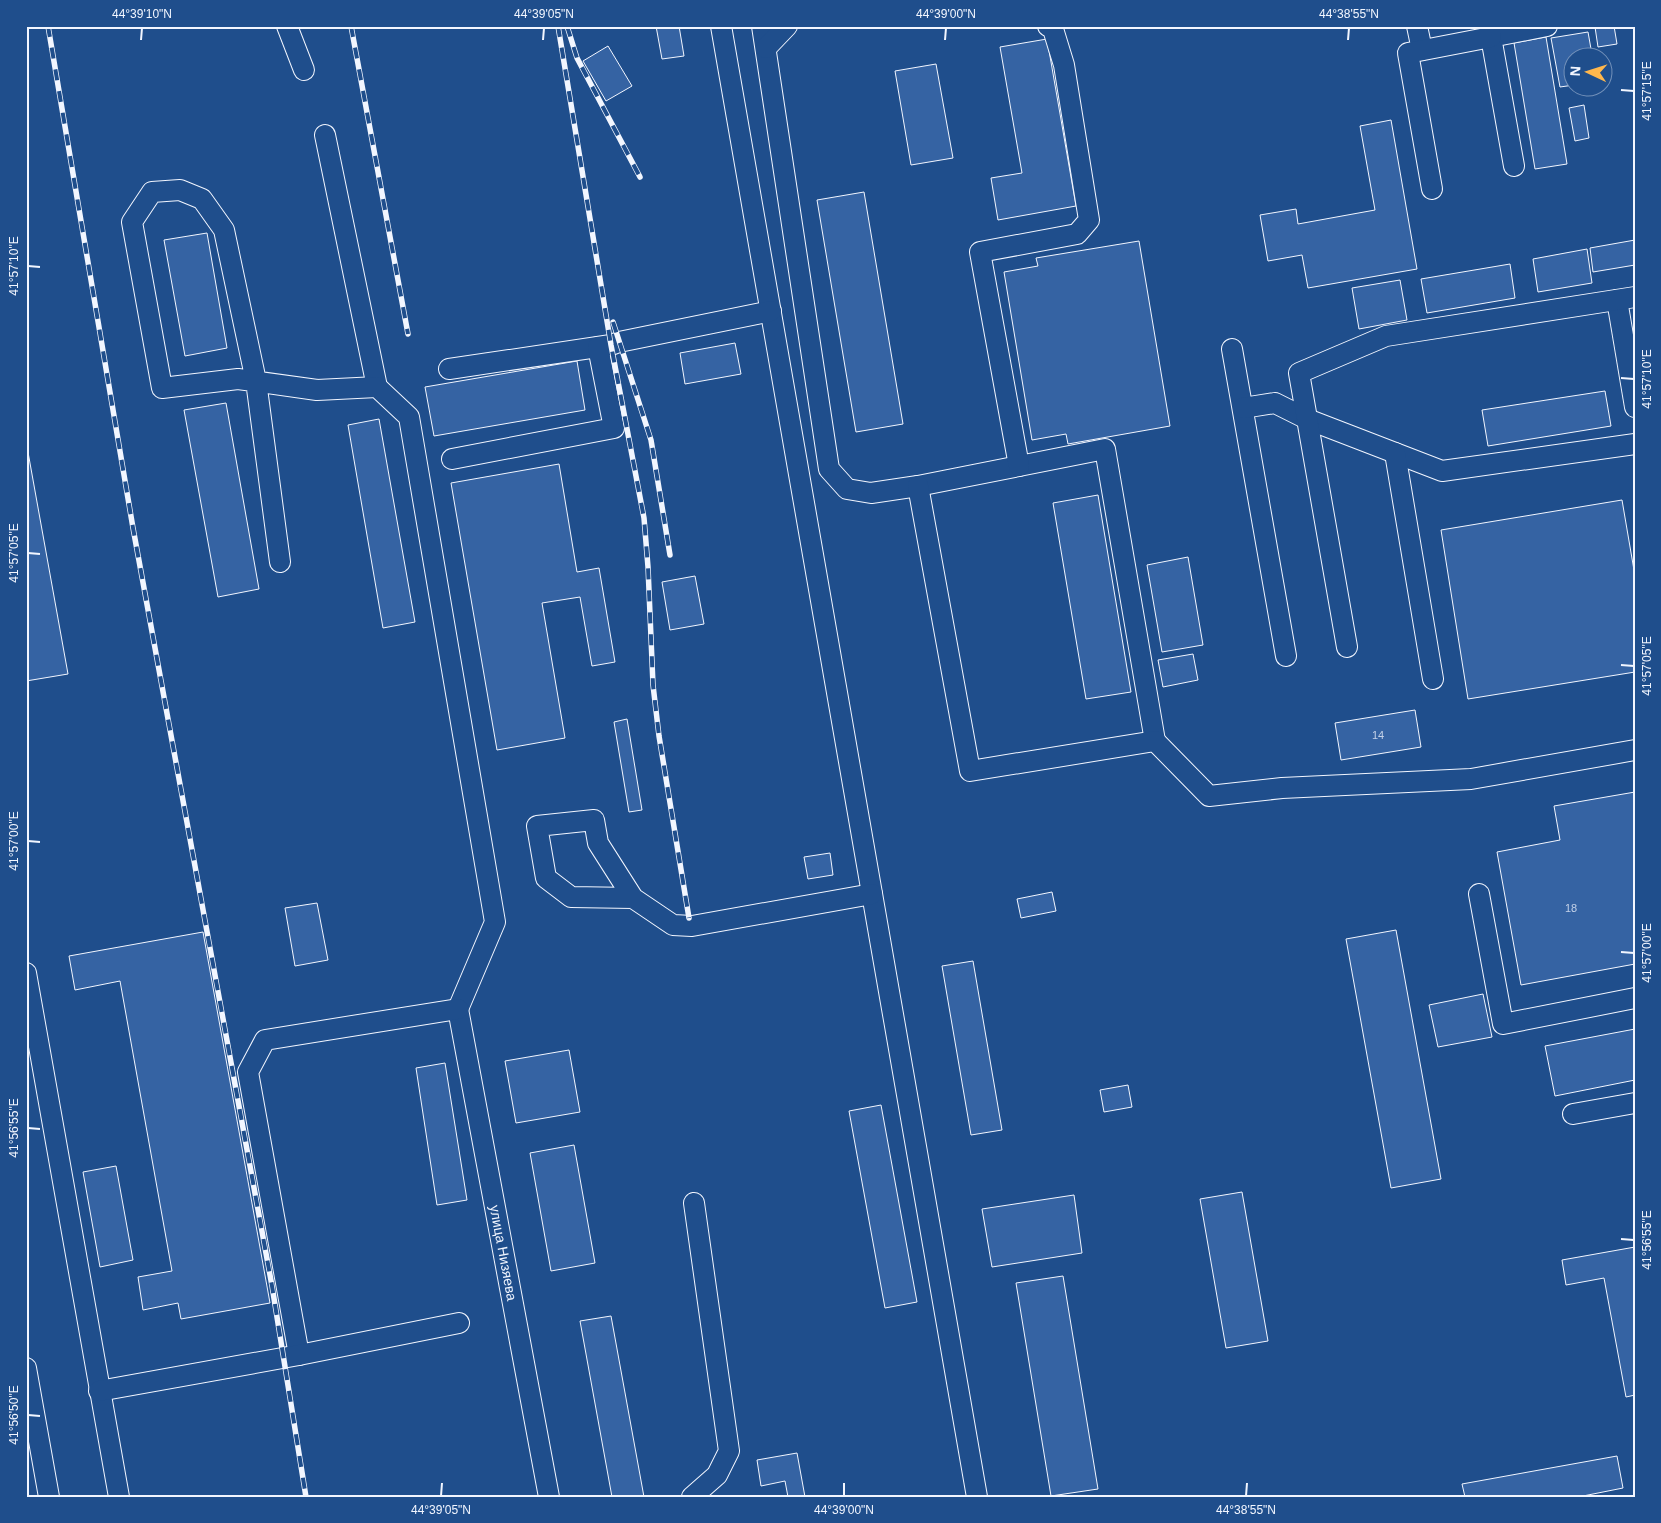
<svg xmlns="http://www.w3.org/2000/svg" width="1661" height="1523" font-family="Helvetica,sans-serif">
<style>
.building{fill:#3563a3;stroke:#f2f6ff}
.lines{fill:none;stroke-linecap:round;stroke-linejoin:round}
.minor-casing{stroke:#f2f6ff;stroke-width:22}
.minor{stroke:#1f4e8c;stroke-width:20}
.rail-casing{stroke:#f2f6ff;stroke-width:5.5}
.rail{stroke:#1f4e8c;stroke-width:4;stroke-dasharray:11;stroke-linecap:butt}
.ticks{fill:none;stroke:#f2f6ff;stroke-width:2}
.labels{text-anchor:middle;stroke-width:4;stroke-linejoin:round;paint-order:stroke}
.number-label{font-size:11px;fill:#c3d1e8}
.street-label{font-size:14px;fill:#f2f6ff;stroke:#1f4e8c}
.neatline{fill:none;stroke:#f2f6ff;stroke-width:2}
.ticks-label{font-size:12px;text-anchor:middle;fill:#f2f6ff}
</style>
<rect width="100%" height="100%" fill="#1f4e8c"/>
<g class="building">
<polygon points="656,26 679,26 684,56 662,59"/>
<polygon points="1600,26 1614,26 1617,44 1598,47 1595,27"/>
<polygon points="1588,32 1591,49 1580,51 1581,58 1574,58 1574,85 1560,87 1551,38"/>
<polygon points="1546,37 1567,164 1535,169 1514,43"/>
<polygon points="1047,39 1076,206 998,220 991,178 1022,173 1000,47"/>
<polygon points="608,46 632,86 606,101 583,61"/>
<polygon points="936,64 953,158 911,165 895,71"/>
<polygon points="1584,105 1589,138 1575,141 1569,108"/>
<polygon points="1391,120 1417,269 1308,288 1302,255 1268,261 1260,215 1296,209 1298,224 1375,210 1360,126"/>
<polygon points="864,192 903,424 856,432 817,200"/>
<polygon points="207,233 227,348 185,356 164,240"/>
<polygon points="1635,240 1635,265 1593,272 1590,248"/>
<polygon points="1139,241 1170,426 1068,444 1066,434 1032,440 1004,272 1038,266 1036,258"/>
<polygon points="1587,249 1592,283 1538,292 1533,259"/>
<polygon points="1510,264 1515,298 1427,313 1421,279"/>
<polygon points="1400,280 1407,320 1359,329 1352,288"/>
<polygon points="735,343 741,374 685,384 680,353"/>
<polygon points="577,361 585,410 434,436 425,387"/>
<polygon points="1605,391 1611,426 1488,446 1482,410"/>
<polygon points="226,403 259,589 218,597 184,410"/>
<polygon points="379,419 415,622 383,628 348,425"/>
<polygon points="26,441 68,674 26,681"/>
<polygon points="559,464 577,572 599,568 615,662 592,666 580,597 542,603 565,738 497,750 451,483"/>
<polygon points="1098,495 1131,692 1086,699 1053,503"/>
<polygon points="1622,500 1635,576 1635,672 1468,699 1441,530"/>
<polygon points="1188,557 1203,645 1162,652 1147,565"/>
<polygon points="695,576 704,624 670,630 662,582"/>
<polygon points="1193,654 1198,680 1163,687 1158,660"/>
<polygon points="1415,710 1421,747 1341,760 1335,723"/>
<polygon points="627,719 642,810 629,812 614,722"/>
<polygon points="1635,792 1635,964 1521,985 1497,852 1560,840 1554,806"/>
<polygon points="830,853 833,875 808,879 804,857"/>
<polygon points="1052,892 1056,911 1021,918 1017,899"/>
<polygon points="317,903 328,960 295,966 285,908"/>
<polygon points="1396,930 1441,1179 1391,1188 1346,939"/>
<polygon points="203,932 270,1303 181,1319 178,1303 143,1310 138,1277 172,1271 120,981 75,990 69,956"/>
<polygon points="973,961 1002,1130 971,1135 942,966"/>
<polygon points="1483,994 1492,1037 1438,1047 1429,1005"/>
<polygon points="1635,1029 1635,1080 1555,1096 1545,1046"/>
<polygon points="569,1050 580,1112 516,1123 505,1061"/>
<polygon points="445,1063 467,1200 437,1205 416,1068"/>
<polygon points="1128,1085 1132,1107 1104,1112 1100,1090"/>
<polygon points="881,1105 917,1302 885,1308 849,1111"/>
<polygon points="574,1145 595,1263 551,1271 530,1153"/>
<polygon points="116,1166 133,1260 100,1267 83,1172"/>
<polygon points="1242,1192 1268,1341 1226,1348 1200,1199"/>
<polygon points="1074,1195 1082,1253 992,1267 982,1209"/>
<polygon points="1635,1247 1635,1395 1626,1397 1604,1278 1566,1285 1562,1260"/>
<polygon points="1063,1276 1098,1489 1051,1496 1016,1283"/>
<polygon points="611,1316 644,1497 612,1497 580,1321"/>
<polygon points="797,1453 805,1497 788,1497 785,1481 761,1486 757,1460"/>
<polygon points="1617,1456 1623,1488 1578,1497 1465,1497 1462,1484"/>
</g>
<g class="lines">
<g class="minor-casing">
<g id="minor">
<polyline points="287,26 304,70"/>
<polyline points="721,26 977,1497"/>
<polyline points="762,26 829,469 847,489 871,493 918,486 1105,449 1155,741"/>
<polyline points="1417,26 1422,50"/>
<polyline points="766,48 787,26"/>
<polyline points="325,135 377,387"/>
<polyline points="1514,166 1491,37 1547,26"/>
<polyline points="1432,189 1408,53 1491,37"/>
<polyline points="1617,300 1635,407"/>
<polyline points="1232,349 1286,656"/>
<polyline points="449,369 611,345 619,342 771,311"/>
<polyline points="1243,408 1275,403 1307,419 1442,471 1635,444"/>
<polyline points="1395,453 1433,679"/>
<polyline points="452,459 614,428 598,347"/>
<polyline points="1019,466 980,252 1077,234 1089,220 1064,65 1053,29 1048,26"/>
<polyline points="918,486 970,771 1155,741 1209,796 1282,788 1471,779 1635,750"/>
<polyline points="280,562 256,381 224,230 202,199 180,190 152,192 132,222 162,388 238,379 317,390 377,387 409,417 495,922 458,1009"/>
<polyline points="1347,647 1299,373 1386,336 1635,297"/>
<polyline points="1479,894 1503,1024 1635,998"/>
<polyline points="633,898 571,897 546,878 537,826 594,820 598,843 633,898 673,925 692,926 872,894"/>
<polyline points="26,973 119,1497"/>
<path id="s1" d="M 458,1009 L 549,1497"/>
<polyline points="1573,1114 1635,1103"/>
<polyline points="299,1355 248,1072 265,1040 458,1009"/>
<polyline points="26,1368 49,1497"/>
<polyline points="99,1391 299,1355 459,1323"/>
<polyline points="692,1497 717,1475 729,1451 694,1203"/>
</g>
</g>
<use href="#minor" class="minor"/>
<g class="rail-casing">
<g id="rail">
<polyline points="48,26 133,528 272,1286 306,1497"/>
<polyline points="351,26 408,334"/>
<polyline points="558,26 611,345 644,518 648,567 653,685 659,736 689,918"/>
<polyline points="567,26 577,58 640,177"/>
<polyline points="613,322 651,440 670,555"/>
</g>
</g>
<use href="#rail" class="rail"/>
</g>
<path class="ticks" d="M 141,40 L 142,28M 543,40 L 544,28M 945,40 L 946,28M 1348,40 L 1349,28M 1621,90 L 1634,91M 28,266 L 40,267M 1621,378 L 1634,379M 28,553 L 40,554M 1621,665 L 1634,666M 28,841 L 40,842M 1621,952 L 1634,953M 28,1128 L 40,1129M 1621,1239 L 1634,1240M 28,1415 L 40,1416M 441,1496 L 442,1483M 844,1496 L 844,1483M 1246,1496 L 1247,1483"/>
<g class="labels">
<g class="number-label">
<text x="1378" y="739">14</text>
<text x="1571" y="912">18</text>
</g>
<g class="street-label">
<text dy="5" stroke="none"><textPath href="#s1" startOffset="248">улица Низяева</textPath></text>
</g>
</g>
<rect width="1661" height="1523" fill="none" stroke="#1f4e8c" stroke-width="55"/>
<g transform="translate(1588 72) rotate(274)"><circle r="24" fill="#1f4e8c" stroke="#7391ba"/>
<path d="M0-4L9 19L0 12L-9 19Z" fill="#ffb74d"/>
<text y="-8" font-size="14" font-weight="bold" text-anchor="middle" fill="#f2f6ff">N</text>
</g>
<rect x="28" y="28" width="1606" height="1468" class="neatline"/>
<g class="ticks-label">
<text x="142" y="18">44°39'10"N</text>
<text x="544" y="18">44°39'05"N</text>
<text x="946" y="18">44°39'00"N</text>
<text x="1349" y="18">44°38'55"N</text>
<text transform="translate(1647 91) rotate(-90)" y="4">41°57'15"E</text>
<text transform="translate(14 266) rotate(-90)" y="4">41°57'10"E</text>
<text transform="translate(1647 379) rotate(-90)" y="4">41°57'10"E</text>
<text transform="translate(14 553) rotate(-90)" y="4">41°57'05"E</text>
<text transform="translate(1647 666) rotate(-90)" y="4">41°57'05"E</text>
<text transform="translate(14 841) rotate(-90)" y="4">41°57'00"E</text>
<text transform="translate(1647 953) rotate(-90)" y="4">41°57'00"E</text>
<text transform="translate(14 1128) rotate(-90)" y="4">41°56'55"E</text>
<text transform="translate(1647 1240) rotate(-90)" y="4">41°56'55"E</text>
<text transform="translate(14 1415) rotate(-90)" y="4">41°56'50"E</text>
<text x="441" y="1514">44°39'05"N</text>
<text x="844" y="1514">44°39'00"N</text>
<text x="1246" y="1514">44°38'55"N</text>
</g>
</svg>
